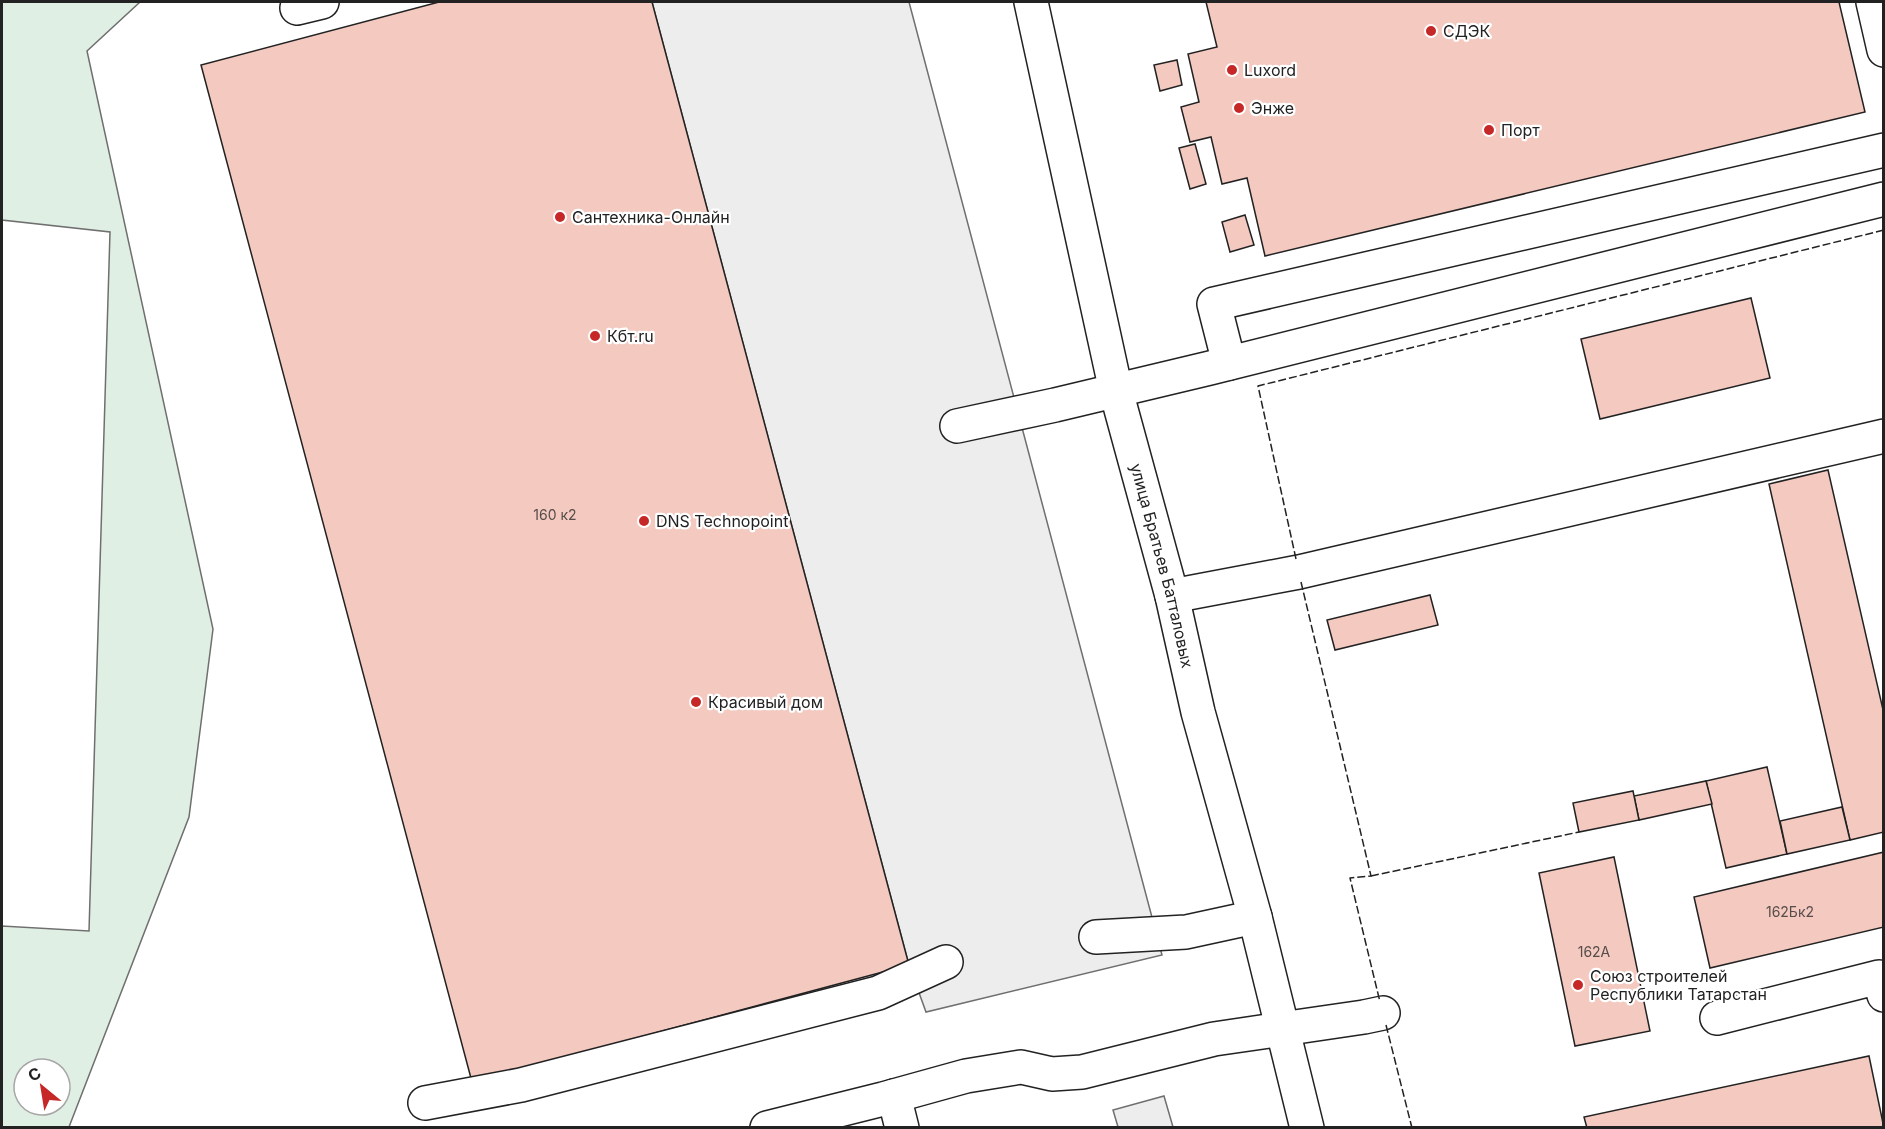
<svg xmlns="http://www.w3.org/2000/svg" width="1885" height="1129" font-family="Inter,sans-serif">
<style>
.green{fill:#e0efe3;stroke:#6f6f6f;stroke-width:1.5;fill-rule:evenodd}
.parking{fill:#ededed;stroke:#6f6f6f;stroke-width:1.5}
.building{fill:#f3c9c0;stroke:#222;stroke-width:1.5}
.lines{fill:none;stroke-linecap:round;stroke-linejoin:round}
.minor-casing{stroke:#222;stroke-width:36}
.minor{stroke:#fff;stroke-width:33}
.fence{stroke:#222;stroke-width:1.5;stroke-dasharray:8 3;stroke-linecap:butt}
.poi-dot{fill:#c62828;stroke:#fff;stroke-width:2}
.labels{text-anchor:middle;stroke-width:4.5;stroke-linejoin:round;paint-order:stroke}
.number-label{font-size:14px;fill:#564c4a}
.poi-label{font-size:16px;fill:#222;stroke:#fff;text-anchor:start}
.street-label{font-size:16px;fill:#222;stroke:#fff}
</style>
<rect width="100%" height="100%" fill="#fff"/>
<path class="green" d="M 2,2 L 140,2 L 87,51 L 213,629 L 189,817 L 69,1127 L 2,1127 L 2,926 L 89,931 L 110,232 L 2,220 ZM 24,1069 L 60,1069 L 60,1105 L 24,1105 Z"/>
<g class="parking">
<polygon points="652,2 909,2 1162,955 926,1012 909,965"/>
<polygon points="1164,1096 1173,1127 1118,1127 1113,1110"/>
</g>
<g class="building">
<polygon points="439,2 652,2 909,965 472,1082 201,65"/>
<polygon points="1206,2 1839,2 1865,112 1265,256 1247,178 1222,184 1211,137 1190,142 1181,107 1199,102 1188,54 1217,47"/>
<polygon points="1177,60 1182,85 1160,91 1154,65"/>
<polygon points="1195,144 1206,184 1190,189 1179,148"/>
<polygon points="1245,215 1254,245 1230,252 1222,222"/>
<polygon points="1751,298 1770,378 1600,419 1581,339"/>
<polygon points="1828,470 1884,714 1884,832 1850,840 1769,484"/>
<polygon points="1430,595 1438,625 1335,650 1327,620"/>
<polygon points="1767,767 1787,854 1726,868 1706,781"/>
<polygon points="1706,781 1712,804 1639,820 1634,796"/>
<polygon points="1633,791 1639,820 1579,832 1573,803"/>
<polygon points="1842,807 1850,840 1787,854 1780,821"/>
<polygon points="1884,852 1884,927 1710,968 1694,897"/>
<polygon points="1614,857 1650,1031 1575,1046 1539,873"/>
<polygon points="1869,1056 1884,1128 1587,1128 1584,1117"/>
</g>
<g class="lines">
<g class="minor-casing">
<g id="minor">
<path id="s1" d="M 1031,2 L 1116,391 L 1172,596 L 1198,712 L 1255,917 L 1307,1128"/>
<polyline points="1873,2 1884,50"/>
<polyline points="297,8 322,2"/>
<polyline points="1229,363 1214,304 1884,150"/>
<polyline points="957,426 1055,405 1210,368 1884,199"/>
<polyline points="1172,596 1299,572 1884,436"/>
<polyline points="1096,937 1186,932 1255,917"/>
<polyline points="1717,1018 1879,977 1884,995"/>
<polyline points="894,1096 902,1128"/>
<polyline points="425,1103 521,1085 878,993 946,962"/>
<polyline points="767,1128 883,1099 966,1076 1021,1067 1052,1074 1082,1072 1214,1039 1364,1017 1383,1013"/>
</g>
</g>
<use href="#minor" class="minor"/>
<g class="fence">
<polyline points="1296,559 1258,386 1884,230"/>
<polyline points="1301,582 1371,876 1350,878 1380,1002"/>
<polyline points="1371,876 1579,832"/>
<polyline points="1386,1025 1412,1128"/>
</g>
</g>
<g class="poi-dot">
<circle cx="1431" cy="31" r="6"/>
<circle cx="1232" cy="70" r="6"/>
<circle cx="1239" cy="108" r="6"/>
<circle cx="1489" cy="130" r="6"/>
<circle cx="560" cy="217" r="6"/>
<circle cx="595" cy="336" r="6"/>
<circle cx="644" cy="521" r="6"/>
<circle cx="696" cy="702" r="6"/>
<circle cx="1578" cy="985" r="6"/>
</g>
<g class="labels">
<g class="number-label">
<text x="555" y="520">160 к2</text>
<text x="1790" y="917">162Бк2</text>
<text x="1594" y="957">162А</text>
</g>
<g class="poi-label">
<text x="1443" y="37">СДЭК</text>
<text x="1244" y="76">Luxord</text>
<text x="1251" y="114">Энже</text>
<text x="1501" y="136">Порт</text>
<text x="572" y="223">Сантехника-Онлайн</text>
<text x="607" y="342">Кбт.ru</text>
<text x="656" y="527">DNS Technopoint</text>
<text x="708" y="708">Красивый дом</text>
<text x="1590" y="982">Союз строителей<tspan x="1590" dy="18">Республики Татарстан</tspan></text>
</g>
<g class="street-label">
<text dy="6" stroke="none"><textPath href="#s1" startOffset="579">улица Братьев Батталовых</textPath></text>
</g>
</g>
<rect width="1885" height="1129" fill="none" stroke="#222222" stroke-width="6"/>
<g transform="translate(42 1087) rotate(330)"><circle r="28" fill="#ffffff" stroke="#a7a7a7" stroke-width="1.5"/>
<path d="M0-4.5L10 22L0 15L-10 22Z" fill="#c62828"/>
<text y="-9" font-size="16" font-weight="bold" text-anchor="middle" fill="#222222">С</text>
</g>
</svg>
